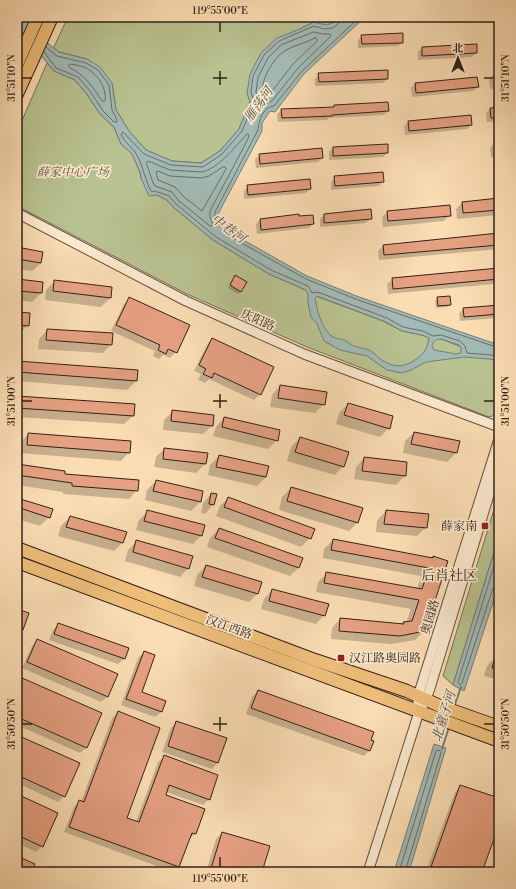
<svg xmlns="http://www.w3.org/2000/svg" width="516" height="889" font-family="'Libre Bodoni','Noto Serif SC',serif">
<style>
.green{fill:#b9c291;stroke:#767255}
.water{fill:#a2bab5;stroke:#767d77;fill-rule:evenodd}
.shadow{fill:#0003}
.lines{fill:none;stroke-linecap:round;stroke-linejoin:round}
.shore{stroke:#6a6e67;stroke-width:1}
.stream{stroke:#767d77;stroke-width:2}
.building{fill:#e6a182;stroke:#332119}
.minor-casing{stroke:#655040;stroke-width:11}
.major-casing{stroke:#332119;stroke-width:14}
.minor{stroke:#fce9ce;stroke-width:9}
.major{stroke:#eebe7a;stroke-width:12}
.ticks{fill:none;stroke:#332119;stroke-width:1.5}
.poi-dot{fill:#8f2418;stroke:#fce9ce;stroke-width:1.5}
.labels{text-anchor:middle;stroke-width:3.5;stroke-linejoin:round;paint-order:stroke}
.park-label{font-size:12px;font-style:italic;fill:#5b513d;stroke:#fce9ce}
.street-label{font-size:12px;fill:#332119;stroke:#fce9ce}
.poi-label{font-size:12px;fill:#332119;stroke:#fce9ce;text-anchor:end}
.water-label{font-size:13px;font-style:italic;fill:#544f48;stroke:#fce9ce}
.quarter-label{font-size:14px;fill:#332119;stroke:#fce9ce}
.neatline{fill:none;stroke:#332119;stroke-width:1.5}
.ticks-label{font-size:10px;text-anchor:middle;fill:#332119}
</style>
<rect width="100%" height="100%" fill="#fbddb3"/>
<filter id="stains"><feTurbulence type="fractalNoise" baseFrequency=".005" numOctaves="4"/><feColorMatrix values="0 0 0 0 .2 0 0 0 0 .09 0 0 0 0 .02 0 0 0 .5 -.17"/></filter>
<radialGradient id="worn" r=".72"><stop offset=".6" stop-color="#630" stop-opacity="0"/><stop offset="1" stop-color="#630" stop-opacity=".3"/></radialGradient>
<g class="green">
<path d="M 68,17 L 339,17 C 332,27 324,25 314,22 L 300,29 L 247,93 L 250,102 L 239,129 L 220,151 L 201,163 L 172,161 L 146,150 L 129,131 L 116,110 L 112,83 L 87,59 L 59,52 L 53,49 Z"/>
<polygon points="47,63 54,71 75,80 86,93 100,114 114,127 121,144 132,153 140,172 141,179 157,195 167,200 173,207 213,240 269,274 306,290 316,296 383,321 402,331 441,339 499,361 499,414 489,417 307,347 187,294 17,206 17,132"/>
<polygon points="499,493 499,536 453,685 443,676"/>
</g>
<g class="water">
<path d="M 17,17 L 24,17 L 44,40 L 59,52 L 87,59 L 100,67 L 112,83 L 116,110 L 129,131 L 146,150 L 172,161 L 201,163 L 220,151 L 239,129 L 250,102 L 247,93 L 250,74 L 261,53 L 277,38 L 300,29 L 314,22 C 324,25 332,27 339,17 L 365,17 L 304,74 L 275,112 L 270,111 L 262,123 L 262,131 L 218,214 L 223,223 L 238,237 L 307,276 L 359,297 L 499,345 L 499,361 L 490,359 L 464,357 L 426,362 L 411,370 L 402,373 L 387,370 L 367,356 L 340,350 L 324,341 L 317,324 L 311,317 L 308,303 L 308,295 L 306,290 L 269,274 L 213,240 L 173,207 L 167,200 L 157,195 L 149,196 L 141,178 L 140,172 L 132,154 L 121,144 L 114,127 L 100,114 L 86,93 L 75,80 L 54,71 L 17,27 ZM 317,296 L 386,322 L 402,331 L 422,335 L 429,338 C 427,349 424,354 415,360 C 402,369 391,367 379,358 C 376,355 373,352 369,350 C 365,348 359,348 354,346 C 351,345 348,342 344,340 C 338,338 335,339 330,335 C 321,326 317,310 315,298 ZM 441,339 L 459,345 L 461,348 L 461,353 L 456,354 L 434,350 L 432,346 C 433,341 435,340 441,339 Z"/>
<polygon points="499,536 499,584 464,691 453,685"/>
<polygon points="434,744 446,748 409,872 394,872"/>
</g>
<g class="shadow">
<polygon points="362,36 402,42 398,46 358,48 358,40"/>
<polygon points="422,48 476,53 472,57 418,60 418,52"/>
<polygon points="495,73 499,73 499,88 490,89 489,79"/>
<polygon points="319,74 387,79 383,83 315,86 315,79"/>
<polygon points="415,84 478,87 473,91 412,97 411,88"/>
<polygon points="387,103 388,111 384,115 328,118 327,120 278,122 277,114 282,110 332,108 334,106"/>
<polygon points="499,108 499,121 487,122 486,113 490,109"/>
<polygon points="409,122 471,125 467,129 405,135 404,126"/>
<polygon points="494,143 499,143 499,156 491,157 490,148"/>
<polygon points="333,148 387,153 383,157 329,160 329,152"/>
<polygon points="260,155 322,158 318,162 256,168 255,159"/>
<polygon points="335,177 383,181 379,186 331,190 331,182"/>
<polygon points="248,186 310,189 306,193 244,199 244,191"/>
<polygon points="499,199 499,215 457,219 456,209 462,203"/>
<polygon points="387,212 450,215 444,221 383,227 382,217"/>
<polygon points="324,215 371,218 366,223 320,227 320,219"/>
<polygon points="260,220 313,224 309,228 257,234 256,224"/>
<polygon points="499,235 499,249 379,260 378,251 383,246"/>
<polygon points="17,248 41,263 32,271 17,269"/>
<polygon points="233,279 241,291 238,294 228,288"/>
<polygon points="393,279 499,279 493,284 388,294 387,284"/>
<polygon points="17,280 42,283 41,293 32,302 17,300"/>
<polygon points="55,281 111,288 110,298 101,307 45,300 46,290"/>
<polygon points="130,298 176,352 170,358 163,355 159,359 153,356 155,351 111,331 124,304"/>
<polygon points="438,298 450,305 447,307 436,308 435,301"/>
<polygon points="499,306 499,316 497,318 460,321 459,314 463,309"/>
<polygon points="17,313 28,325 19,334 17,334"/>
<polygon points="47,330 111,344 103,353 38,349 39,339"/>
<polygon points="212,339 260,394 254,400 209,379 205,383 198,380 201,374 194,371 207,345"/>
<polygon points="17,362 137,371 136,381 127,390 17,381"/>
<polygon points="280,386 324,404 315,413 270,407 272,395"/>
<polygon points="17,397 133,416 124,424 17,417"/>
<polygon points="348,404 389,428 380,437 336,424 339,413"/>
<polygon points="173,411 212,426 203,434 163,430 164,420"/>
<polygon points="224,418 277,440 268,449 213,436 216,427"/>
<polygon points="414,433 456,453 447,462 403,453 405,441"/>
<polygon points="28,434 129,452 121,461 19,453 20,443"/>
<polygon points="300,438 343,466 335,475 287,461 291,447"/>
<polygon points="164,449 205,464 196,473 154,467 156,457"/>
<polygon points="219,456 266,477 257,486 208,475 210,465"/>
<polygon points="364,458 405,476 396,485 354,479 356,467"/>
<polygon points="17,465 63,475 137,490 129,499 63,494 63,492 17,485"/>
<polygon points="156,481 201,492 200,502 191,511 145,500 147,490"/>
<polygon points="291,488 358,522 349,531 279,510 282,497"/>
<polygon points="211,494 213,505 205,514 201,513 203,503"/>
<polygon points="228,498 310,538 301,547 216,516 220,506"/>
<polygon points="17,499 49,517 40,526 17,519"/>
<polygon points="148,511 201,536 193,544 136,530 139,520"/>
<polygon points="386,511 426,527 417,536 376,532 377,520"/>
<polygon points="70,517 122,543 114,551 58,536 61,526"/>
<polygon points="219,529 298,568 290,576 207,547 210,538"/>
<polygon points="333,540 432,558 433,557 424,631 415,640 391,644 331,639 332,628 340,619 402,625 406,623 411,609 316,592 318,582 327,573 417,589 421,576 323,558 324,549"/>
<polygon points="137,541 188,568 180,577 125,561 128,550"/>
<polygon points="206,566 258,593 249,602 194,586 197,575"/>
<polygon points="272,590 324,615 316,624 261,609 264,599"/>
<polygon points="17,610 27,614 22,630 17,635"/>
<polygon points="59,624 128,648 124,659 118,664 49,640 53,630"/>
<polygon points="499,626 499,640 495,639"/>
<polygon points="38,640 107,697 101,702 22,668 32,646"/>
<polygon points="144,652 140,692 161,712 155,717 121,705 138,658"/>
<polygon points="496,657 499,658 499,680 484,676 487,666"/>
<polygon points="22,679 101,714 86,748 80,753 17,725 17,684"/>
<polygon points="258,691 369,740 369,751 364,756 246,714 252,697"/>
<polygon points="118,712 125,819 136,822 158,762 164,757 209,799 203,805 166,792 165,795 195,834 189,839 178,867 173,872 64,832 74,807 79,802 81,802 112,718"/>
<polygon points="177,722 226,739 217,763 212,769 162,752 171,728"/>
<polygon points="17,736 64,796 58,802 17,783"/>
<polygon points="461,786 499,799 499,822 481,872 426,872 455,792"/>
<polygon points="17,795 42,846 36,852 17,843"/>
<polygon points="222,833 261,872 206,872 216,839"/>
</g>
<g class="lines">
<g class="shore">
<path d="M 342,17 L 340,22 L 333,28 L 324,29 L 314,26 L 279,41 L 264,55 L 253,76 L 251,92 L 254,102 L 242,131 L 222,154 L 203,167 L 171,165 L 144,154 L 123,132 L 121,134 C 125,143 130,145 135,152 C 143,164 144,178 151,191 L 158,192 L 169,196 L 176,204 L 216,237 L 271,270 L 308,286 L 312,293 L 317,292 L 323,294 L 387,318 L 403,327 L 423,331 L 433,336 L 441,335 L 460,341 L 465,346 L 467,353 L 491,355 L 499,357"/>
<path d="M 360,17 L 302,71 L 274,106 C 263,107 259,120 258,130 L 215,212 L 215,216 L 220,226 L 236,240 L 306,279 L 358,300 L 499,348"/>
<polygon points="314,32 323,34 330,34 331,36 298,68 272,101 260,106 256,92 258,77 268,58 281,45"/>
<path d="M 315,38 L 317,39 L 317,41 L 293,64 L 269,95 L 264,96 C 258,82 274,57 286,50 C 295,45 306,43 315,38 Z"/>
<polyline points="44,52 56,68 78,77 90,91 103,111 114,122 117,122 117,120 112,110 109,85 98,70 86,63 57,56 46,47"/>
<path d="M 69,65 L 71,64 C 75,65 80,66 84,67 C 97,73 107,87 105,101 L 102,101 C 93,87 85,75 70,68 Z"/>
<path d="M 248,134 L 249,137 L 210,211 L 210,217 L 213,224 L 212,226 L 210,226 L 179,201 L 172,192 L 155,186 C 150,178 150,171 146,163 L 148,161 L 170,170 L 201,172 C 217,170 235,147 246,135 Z"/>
<polygon points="223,167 225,167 226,169 202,211 184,197 175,187 158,180 156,172 158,171 170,176 202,178 209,176"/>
<polyline points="499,550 458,682 460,685 462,683 493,588 495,586 499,585"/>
<polyline points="399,872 436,751 438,750 440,751 441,753 405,872"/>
</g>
<g class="stream">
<polyline points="454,707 461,687"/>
<polyline points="442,749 449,727"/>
</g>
</g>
<g class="building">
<polygon points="403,33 403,43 362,44 361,35"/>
<polygon points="477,44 477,53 422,56 422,47"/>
<polygon points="388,70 388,79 319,82 318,73"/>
<polygon points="477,77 479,87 416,93 415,83"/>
<polygon points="388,102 389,111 332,115 332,116 282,118 281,109 334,107 334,105"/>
<polygon points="499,107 499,118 491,118 490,108"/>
<polygon points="471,115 472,125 409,131 408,121"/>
<polygon points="388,144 388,153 333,156 333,147"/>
<polygon points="322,148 323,158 260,164 259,154"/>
<polygon points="383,172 384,182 335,186 334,176"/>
<polygon points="310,179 311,189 248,195 247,185"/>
<polygon points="499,198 499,210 463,213 462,202"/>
<polygon points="450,205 451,216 388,221 387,211"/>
<polygon points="371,209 372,219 324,223 324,214"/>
<polygon points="299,214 299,216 313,215 314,224 261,230 260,219"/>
<polygon points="499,233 499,245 384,255 383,245"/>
<polygon points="17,247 43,252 41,263 17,259"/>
<polygon points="499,268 499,279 393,289 392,278"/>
<polygon points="235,275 247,282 241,292 230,285"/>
<polygon points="17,279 43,282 42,293 17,291"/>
<polygon points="54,280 112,287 111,298 53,291"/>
<polygon points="450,296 451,305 438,306 437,297"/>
<polygon points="129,297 190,325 177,353 168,349 166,354 158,350 160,345 116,325"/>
<polygon points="499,305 499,314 464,317 463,308"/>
<polygon points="17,312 30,313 29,326 17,325"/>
<polygon points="47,329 113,333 112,345 46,340"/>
<polygon points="212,338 274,367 261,395 214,373 212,378 203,374 206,369 199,365"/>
<polygon points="17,361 138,370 137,381 17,372"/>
<polygon points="280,385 327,392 325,405 278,398"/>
<polygon points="17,396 135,404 134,416 17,408"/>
<polygon points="348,403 393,416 390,429 344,415"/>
<polygon points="172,410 214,415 213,426 171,421"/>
<polygon points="224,417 280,430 278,441 222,427"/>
<polygon points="414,432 460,441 457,453 411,444"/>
<polygon points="28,433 131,441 130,453 27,445"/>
<polygon points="300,437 349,452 344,467 295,452"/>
<polygon points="164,448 208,453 206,464 163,459"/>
<polygon points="219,455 269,466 266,477 216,467"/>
<polygon points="364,457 407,462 406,476 362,471"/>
<polygon points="17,464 65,471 65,474 139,480 138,491 72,486 72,483 17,475"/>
<polygon points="156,480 203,491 201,502 153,491"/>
<polygon points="291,487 363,508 358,523 287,501"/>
<polygon points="211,493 217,494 214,505 209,504"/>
<polygon points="228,497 315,529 311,539 224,507"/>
<polygon points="17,498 53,509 50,518 17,507"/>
<polygon points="147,510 205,525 202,536 144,521"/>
<polygon points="386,510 429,514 427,528 384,524"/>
<polygon points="70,516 127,532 123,543 66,527"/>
<polygon points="219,528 303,558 299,568 215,538"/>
<polygon points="333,539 433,558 433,556 448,561 425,631 400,636 339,631 340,618 404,624 403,622 412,621 419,600 324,583 326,572 422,589 429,568 331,550"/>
<polygon points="136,540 193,556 189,569 133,552"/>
<polygon points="206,565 262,582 258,594 202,577"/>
<polygon points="272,589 329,604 325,616 269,601"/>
<polygon points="17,609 29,613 23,630 17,628"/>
<polygon points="58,623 129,648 125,659 54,634"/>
<polygon points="37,639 118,674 108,697 27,662"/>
<polygon points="497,650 499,650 499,670 492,668"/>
<polygon points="144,651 155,655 142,692 166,701 162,712 126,699"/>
<polygon points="22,678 102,713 87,748 17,717 17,689"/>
<polygon points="258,690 374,732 371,740 374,741 370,751 251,708"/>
<polygon points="118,711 160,728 127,818 139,822 164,755 218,775 210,800 169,785 166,795 205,809 196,834 192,833 179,867 69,827 79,800 84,802"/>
<polygon points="176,721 227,738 218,763 168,746"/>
<polygon points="17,735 80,763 65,797 17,775"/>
<polygon points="460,785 499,798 499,825 482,872 437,872 430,870"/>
<polygon points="17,794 58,813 43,847 17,835"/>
<polygon points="222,832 270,846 262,872 210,872"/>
<polygon points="17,856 35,864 31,872 17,872"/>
</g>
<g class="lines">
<g class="minor-casing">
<g id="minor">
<polyline points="17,213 186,301 304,354 499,427"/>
<polyline points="418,702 418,696 499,439"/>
<polyline points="368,872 419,712 426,700 431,685 499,462"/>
</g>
</g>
<g class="major-casing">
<g id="major">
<polyline points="17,64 38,17"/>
<polyline points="17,94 52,17"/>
<polyline points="17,548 315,660 407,691 440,706 499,727"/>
<polyline points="17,562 499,741"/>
</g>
</g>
<use href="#minor" class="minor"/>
<use href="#major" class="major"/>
</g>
<path class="ticks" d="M 220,22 L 220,32M 220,71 L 220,85M 22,78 L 32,78M 213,78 L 227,78M 484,78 L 494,78M 220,394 L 220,408M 22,401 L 32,401M 213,401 L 227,401M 484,401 L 494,401M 220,717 L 220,731M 22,724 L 32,724M 213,724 L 227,724M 484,724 L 494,724M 220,857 L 220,867"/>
<g class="poi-dot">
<rect x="481" y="522" width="8" height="8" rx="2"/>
<rect x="337" y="654" width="8" height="8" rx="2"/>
</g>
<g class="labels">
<g class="park-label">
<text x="73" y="176">薛家中心广场</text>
</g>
<g class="street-label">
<text transform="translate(258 320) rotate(24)" y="4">庆阳路</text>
<text transform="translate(430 617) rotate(-73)" y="4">奥园路</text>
<text transform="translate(229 627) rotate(20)" y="4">汉江西路</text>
</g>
<g class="poi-label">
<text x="477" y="530">薛家南</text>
<text x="349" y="662" text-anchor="start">汉江路奥园路</text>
</g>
<g class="water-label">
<text transform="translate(258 104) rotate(-54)" y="5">雁荡河</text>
<text transform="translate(229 228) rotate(36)" y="5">中巷河</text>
<text transform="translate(443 716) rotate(-73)" y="5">北童子河</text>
</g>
<g class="quarter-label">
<text x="449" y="580">后肖社区</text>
</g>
</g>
<rect width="516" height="889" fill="none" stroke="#fbddb3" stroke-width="44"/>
<g transform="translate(458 58)" stroke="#fce9ce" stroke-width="3" paint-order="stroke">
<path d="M0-3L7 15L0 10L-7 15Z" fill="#332119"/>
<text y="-6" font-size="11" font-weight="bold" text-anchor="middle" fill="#332119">北</text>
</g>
<rect x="22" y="22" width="472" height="845" class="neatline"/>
<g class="ticks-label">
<text x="220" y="14">119°55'00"E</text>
<text transform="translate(11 78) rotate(-90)" y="4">31°51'10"N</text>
<text transform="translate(505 78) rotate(-90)" y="4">31°51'10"N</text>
<text transform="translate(11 401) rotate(-90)" y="4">31°51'00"N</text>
<text transform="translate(505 401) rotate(-90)" y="4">31°51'00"N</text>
<text transform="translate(11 724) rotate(-90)" y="4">31°50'50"N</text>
<text transform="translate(505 724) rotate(-90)" y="4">31°50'50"N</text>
<text x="220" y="882">119°55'00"E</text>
</g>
<rect width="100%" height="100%" filter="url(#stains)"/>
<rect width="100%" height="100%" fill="url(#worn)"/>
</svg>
